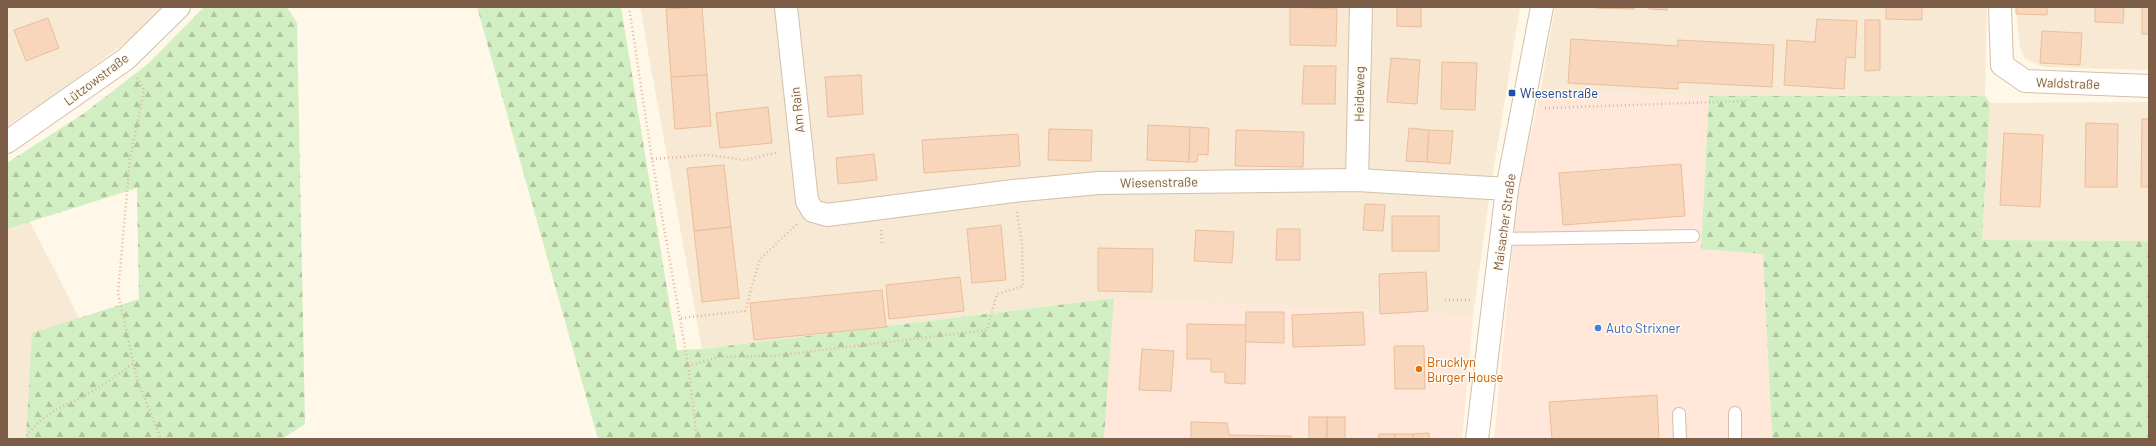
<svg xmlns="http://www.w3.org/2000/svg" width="2156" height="446" font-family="Barlow,sans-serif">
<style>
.residential{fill:#f7e9d4}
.commercial{fill:#ffe7da}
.forest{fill:url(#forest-firs)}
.building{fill:#f7d6bb;stroke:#ecbd9a}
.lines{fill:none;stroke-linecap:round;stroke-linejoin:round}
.service-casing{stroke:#d3bfab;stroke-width:14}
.minor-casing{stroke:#d3bfab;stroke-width:24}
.path{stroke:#ddb99d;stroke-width:2.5;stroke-dasharray:1 3;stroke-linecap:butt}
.service{stroke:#fff;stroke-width:12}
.minor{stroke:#fff;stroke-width:22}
.transit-dot{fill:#1a4fb4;stroke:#fffaef;stroke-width:1.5}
.shop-dot{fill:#3f7fe0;stroke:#fffaef;stroke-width:1.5}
.food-dot{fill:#e8710a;stroke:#fffaef;stroke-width:1.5}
.labels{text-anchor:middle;stroke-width:3;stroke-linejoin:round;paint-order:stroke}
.street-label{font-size:13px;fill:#7c5d47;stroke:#fffaef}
.transit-label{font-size:13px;fill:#164399;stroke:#fffaef;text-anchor:start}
.shop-label{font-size:13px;fill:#366cbe;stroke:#fffaef;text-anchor:start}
.food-label{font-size:13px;fill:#c56008;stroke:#fffaef;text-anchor:start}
</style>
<defs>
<pattern id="forest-firs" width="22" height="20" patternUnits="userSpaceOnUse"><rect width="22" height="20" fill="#d2efc3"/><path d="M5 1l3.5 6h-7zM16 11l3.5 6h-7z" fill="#afc5a0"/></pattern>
</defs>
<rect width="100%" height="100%" fill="#fff7e7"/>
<g class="residential">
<polygon points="7,7 162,7 129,40 53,96 7,126"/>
<polygon points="640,7 1520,7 1491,185 1473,316 1114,298 702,349"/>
<polygon points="1555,7 1987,7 1985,96 1709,96 1540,93"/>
<polygon points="2016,7 2149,7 2149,70 2043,67 2025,59 2020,47"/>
<polygon points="2149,102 2149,241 1982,240 1990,103"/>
<polygon points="7,177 141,439 7,439"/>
</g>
<g class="commercial">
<polygon points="1540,93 1709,96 1701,249 1763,254 1772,439 1494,439 1518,191"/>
<polygon points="1114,298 1473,316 1462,439 1104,439"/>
</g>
<g class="forest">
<polygon points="204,7 287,7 297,23 305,424 282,439 26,439 32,333 139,299 137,188 7,229 7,163 83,114 149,63"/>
<polygon points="477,7 621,7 677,350 702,349 1114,298 1104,439 598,439"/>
<polygon points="1709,96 1985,96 1990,103 1982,240 2149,241 2149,439 1772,439 1763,254 1701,249"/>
</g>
<g class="building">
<polygon points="702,7 707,75 671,77 666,9"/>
<polygon points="1290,7 1337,9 1336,46 1290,45"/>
<polygon points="1397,7 1421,7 1421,27 1397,26"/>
<polygon points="1595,7 1634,7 1634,9 1595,8"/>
<polygon points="1649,7 1668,7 1667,10 1649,9"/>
<polygon points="1886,7 1922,7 1922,20 1886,19"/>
<polygon points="2016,7 2047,7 2047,15 2016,14"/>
<polygon points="2095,7 2124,7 2123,23 2095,22"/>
<rect x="2142" y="7" width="7" height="27"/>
<polygon points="48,18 59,48 26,61 14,30"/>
<polygon points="1817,19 1857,21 1855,58 1846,57 1844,89 1784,85 1787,40 1815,42"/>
<polygon points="1865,20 1880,20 1880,70 1865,71"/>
<polygon points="2042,31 2082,33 2080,65 2040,63"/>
<polygon points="1571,39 1678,46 1678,40 1774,45 1772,87 1678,82 1678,89 1568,83"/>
<polygon points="1391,58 1420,60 1417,104 1387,102"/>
<polygon points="1442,62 1477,63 1475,110 1441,109"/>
<polygon points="1304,66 1336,66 1335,104 1302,104"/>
<polygon points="707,75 711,126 675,129 671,77"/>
<polygon points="861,75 863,114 828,117 825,77"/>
<polygon points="768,107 772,143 720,148 716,113"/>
<polygon points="2142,119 2149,119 2149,187 2141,187"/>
<polygon points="2086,123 2118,124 2117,187 2085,187"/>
<polygon points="1148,125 1190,127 1189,162 1147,160"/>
<polygon points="1190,127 1209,128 1208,155 1198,154 1197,162 1189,162"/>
<polygon points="1409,128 1429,130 1427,162 1406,161"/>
<polygon points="1049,129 1092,130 1091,161 1048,160"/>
<polygon points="1236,130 1304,132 1303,167 1235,166"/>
<polygon points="1429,130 1453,131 1450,164 1427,162"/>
<polygon points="2004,133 2043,135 2040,207 2000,205"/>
<polygon points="1018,134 1020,166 924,173 922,140"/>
<polygon points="874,154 877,180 838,184 836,158"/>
<polygon points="1681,164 1685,216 1563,225 1559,173"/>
<polygon points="724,165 731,227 694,231 687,168"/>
<polygon points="1365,204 1385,205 1383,231 1363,230"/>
<rect x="1392" y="216" width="47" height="35"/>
<polygon points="1001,225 1006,280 972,283 967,229"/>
<polygon points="731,227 739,298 702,302 694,231"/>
<polygon points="1277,229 1300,229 1300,260 1276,260"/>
<polygon points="1196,230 1234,232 1232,263 1194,261"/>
<polygon points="1098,248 1153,249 1152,292 1098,291"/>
<polygon points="1426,272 1428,311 1380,314 1379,274"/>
<polygon points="960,277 964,311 889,319 886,285"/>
<polygon points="882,290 886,327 754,340 750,303"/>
<polygon points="1246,312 1284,312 1284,343 1245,342"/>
<polygon points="1363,312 1365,345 1293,347 1292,315"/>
<polygon points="1187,324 1246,325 1245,384 1225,383 1225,372 1211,372 1211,359 1187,359"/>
<polygon points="1394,346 1424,346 1425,389 1395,389"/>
<polygon points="1142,349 1174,351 1171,391 1139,390"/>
<polygon points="1657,395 1659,439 1552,439 1549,402"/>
<rect x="1309" y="417" width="18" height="22"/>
<rect x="1327" y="417" width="18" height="22"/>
<polygon points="1191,422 1227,423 1229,435 1291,436 1291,439 1191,439"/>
<polygon points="1429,433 1429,439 1413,439 1413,434"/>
<rect x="1379" y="434" width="16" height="5"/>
<rect x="1395" y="434" width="18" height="5"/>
</g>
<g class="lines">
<g class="service-casing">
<g id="service">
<polyline points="1501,239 1693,236"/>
<polyline points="1735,413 1735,439"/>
<polyline points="1679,414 1680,439"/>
</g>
</g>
<g class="minor-casing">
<g id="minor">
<polyline points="786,7 807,201 813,211 827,215 1013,191 1098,183 1357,180 1507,189"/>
<polyline points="2000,7 2002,65 2025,81 2149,86"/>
<polyline points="7,142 126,59 179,7"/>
<polyline points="1357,180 1361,7"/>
<polyline points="1477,439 1507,189 1542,7"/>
</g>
</g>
<g class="path">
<polyline points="629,7 652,159 689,370 697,439"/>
<polyline points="137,78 144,90 130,159 118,293 137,379 161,439"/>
<polyline points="1545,108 1746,101"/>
<polyline points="652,159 708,155 745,160 779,152"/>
<polyline points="881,230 882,245"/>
<polyline points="1445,300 1472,300"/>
<polyline points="681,318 745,311 760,259 797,224"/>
<polyline points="688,366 719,357 773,356 987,330 997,294 1023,286 1022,244 1017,212"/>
<path d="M 24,439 C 47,408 64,408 95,390 C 108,382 121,372 134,363"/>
</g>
<use href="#service" class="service"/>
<use href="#minor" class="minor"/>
</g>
<rect class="transit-dot" x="1508" y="89" width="8" height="8" rx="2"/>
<circle class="shop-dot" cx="1598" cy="328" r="4"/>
<circle class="food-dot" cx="1419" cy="369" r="4"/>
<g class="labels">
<g class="street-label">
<text transform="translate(96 79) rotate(-37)" y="5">Lützowstraße</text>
<text transform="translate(2068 83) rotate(2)" y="5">Waldstraße</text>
<text transform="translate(1359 94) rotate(-89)" y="5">Heideweg</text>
<text transform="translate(797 110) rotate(-96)" y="5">Am Rain</text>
<text transform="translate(1159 182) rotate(-1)" y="5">Wiesenstraße</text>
<text transform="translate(1504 222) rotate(-82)" y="5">Maisacher Straße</text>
</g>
<g class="transit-label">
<text x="1520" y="98">Wiesenstraße</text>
</g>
<g class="shop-label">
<text x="1606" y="333">Auto Strixner</text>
</g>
<g class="food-label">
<text x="1427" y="367">Brucklyn<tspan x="1427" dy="15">Burger House</tspan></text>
</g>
</g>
<rect width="2156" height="446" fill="none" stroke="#7c5d47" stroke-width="16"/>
</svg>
